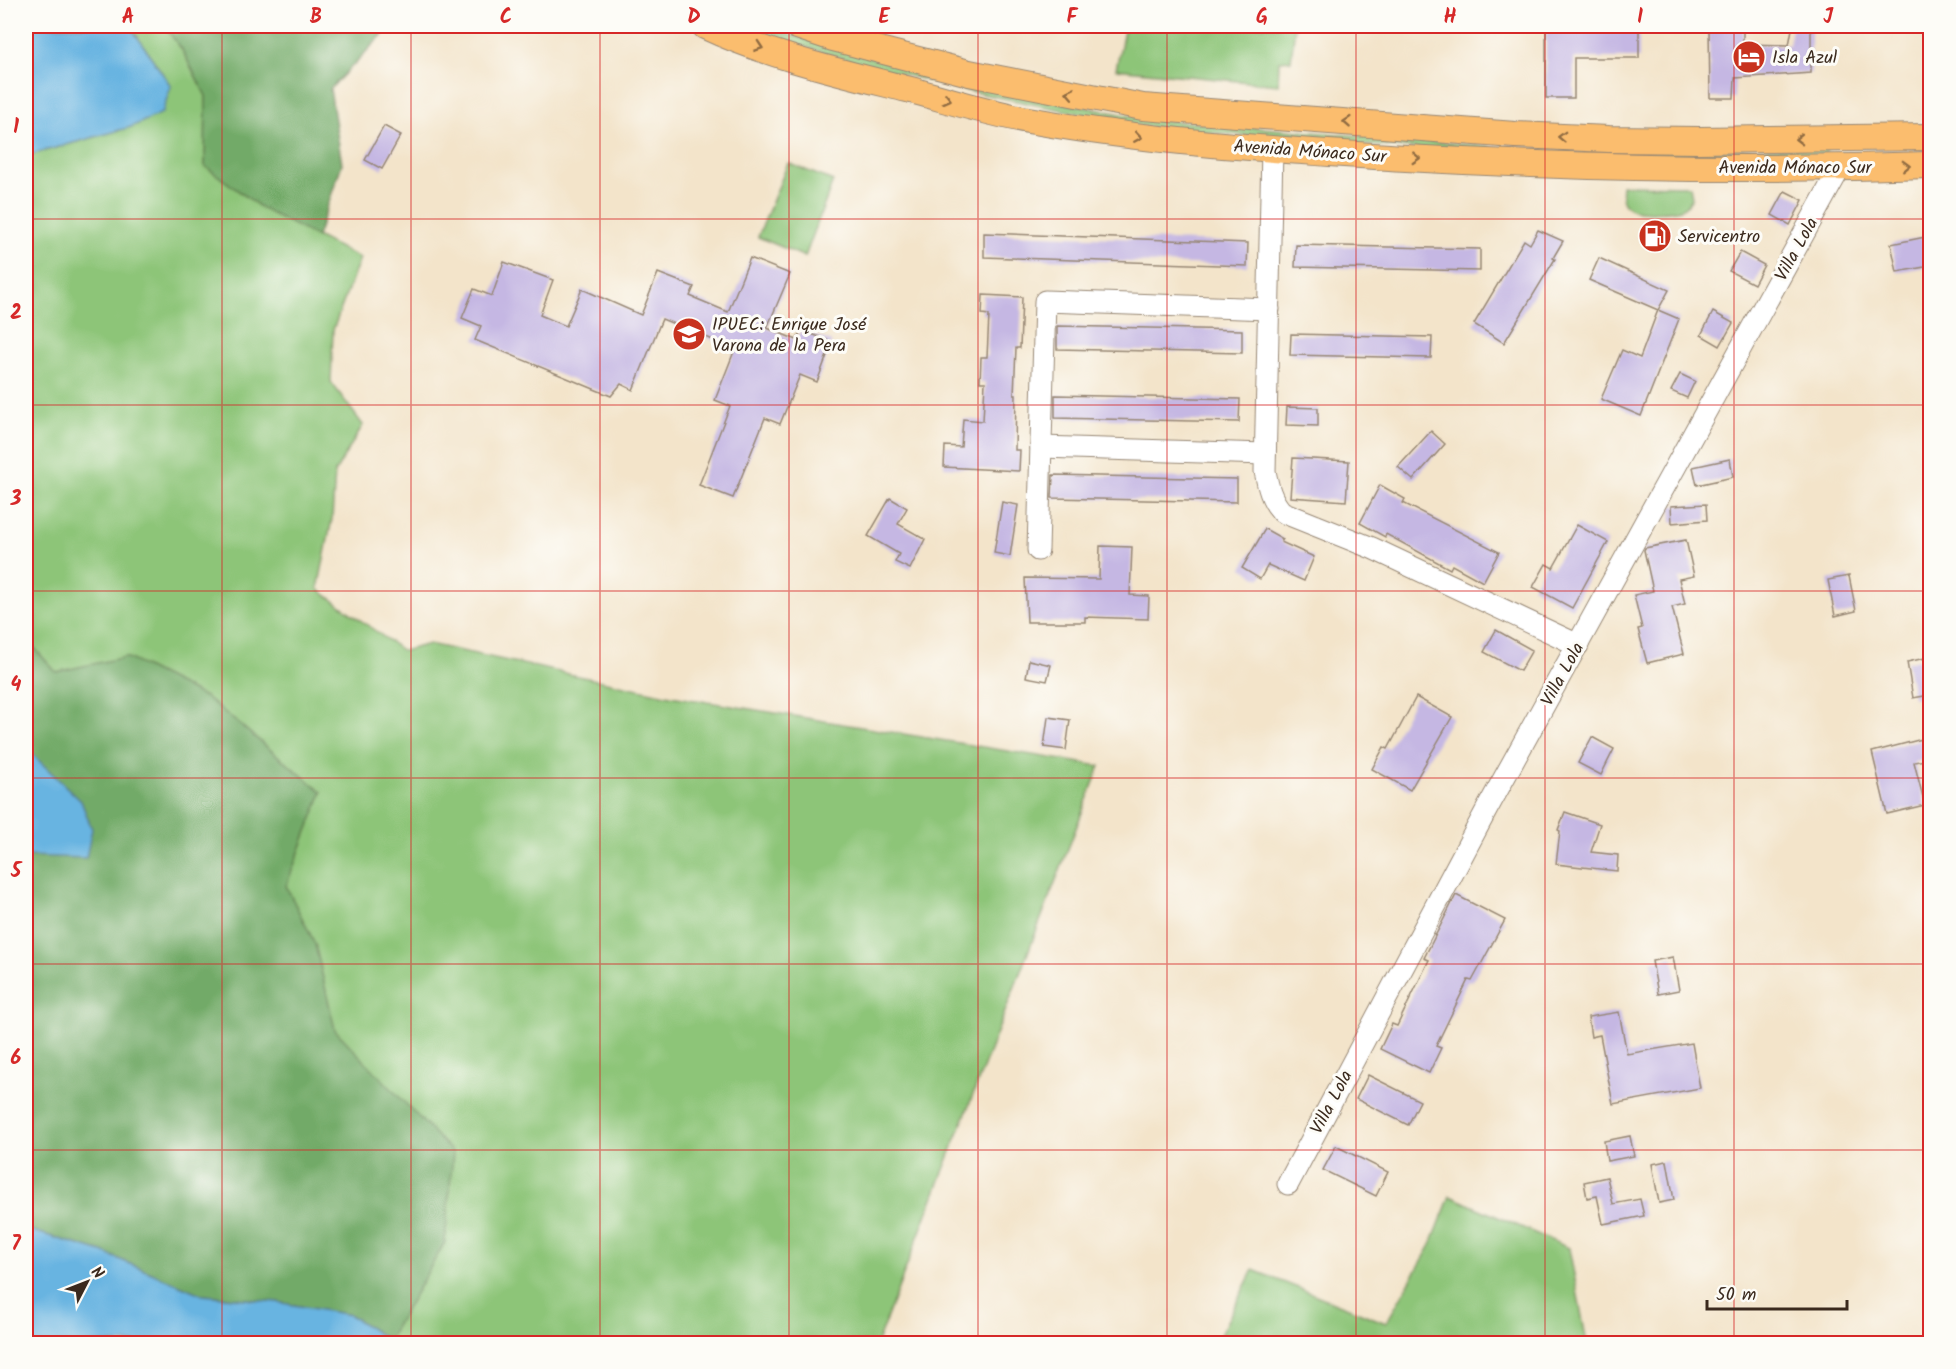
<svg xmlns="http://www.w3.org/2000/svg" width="1956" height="1369" font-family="Kalam,sans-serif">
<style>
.green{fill:#8dc578;stroke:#64784b;stroke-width:1.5}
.forest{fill:#72aa68;stroke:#566a43;stroke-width:1.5}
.water{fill:#68b4e1;stroke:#526f80;stroke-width:1.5}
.building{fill:#c5b7e3}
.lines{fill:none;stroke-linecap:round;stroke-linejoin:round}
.minor-casing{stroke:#978774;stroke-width:23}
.major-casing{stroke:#978774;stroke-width:28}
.minor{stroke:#fff;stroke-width:21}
.major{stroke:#fbbd6e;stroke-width:26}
.oneway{stroke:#916c42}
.grid{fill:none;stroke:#d62828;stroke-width:1.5;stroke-opacity:0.55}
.labels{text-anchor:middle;stroke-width:6;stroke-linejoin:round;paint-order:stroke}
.poi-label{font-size:18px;fill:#3b2a1e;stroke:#fdfcf7;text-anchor:start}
.street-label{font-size:18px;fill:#3b2a1e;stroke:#fdfcf7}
.neatline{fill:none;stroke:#d62828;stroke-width:2}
.grid-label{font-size:20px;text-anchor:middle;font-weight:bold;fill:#d62828}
</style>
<rect width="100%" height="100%" fill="#fdfcf7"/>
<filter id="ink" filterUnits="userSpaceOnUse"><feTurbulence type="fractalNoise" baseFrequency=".0167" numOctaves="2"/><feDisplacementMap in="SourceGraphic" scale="12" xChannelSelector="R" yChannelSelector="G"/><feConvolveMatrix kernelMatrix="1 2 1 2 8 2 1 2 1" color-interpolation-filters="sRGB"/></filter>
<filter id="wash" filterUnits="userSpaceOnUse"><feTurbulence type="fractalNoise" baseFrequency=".008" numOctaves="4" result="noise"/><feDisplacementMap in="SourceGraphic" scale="24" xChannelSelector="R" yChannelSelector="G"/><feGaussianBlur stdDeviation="1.35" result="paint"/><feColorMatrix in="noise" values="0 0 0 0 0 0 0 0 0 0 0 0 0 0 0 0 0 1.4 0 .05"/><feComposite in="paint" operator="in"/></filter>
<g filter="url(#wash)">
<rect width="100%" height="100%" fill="#f3e4ca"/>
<g class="green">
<polygon points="130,26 164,26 181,48 206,96 205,166 263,209 360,258 333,330 331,382 363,425 335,472 332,519 318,589 403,651 429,644 671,696 1100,766 877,1343 386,1343 445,1242 452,1153 335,1030 315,944 286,886 322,792 207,698 126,657 56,672 26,639 26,156 131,127 171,86"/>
<polygon points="1125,26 1295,26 1291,60 1279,61 1278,85 1116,69"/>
<polygon points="762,27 970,85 1146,119 1490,146 1491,153 1315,142 1141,126 968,91 866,65 759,33"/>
<polygon points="1827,148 1826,154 1632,155 1632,150"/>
<polygon points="788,163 833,181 805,257 758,237"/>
<path d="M 1622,185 L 1690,186 L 1692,198 C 1689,202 1688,206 1683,208 C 1674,212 1635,214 1628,207 C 1621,201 1621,194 1622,185 Z"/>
<polygon points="1450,1196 1569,1248 1587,1343 1216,1343 1253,1270 1386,1323 1431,1245"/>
</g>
<g class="forest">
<polygon points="164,26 391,26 330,89 342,164 317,237 263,209 205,166 206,96 181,48"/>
<polygon points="26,639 56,672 126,657 207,698 322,792 286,886 315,944 335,1030 453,1153 445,1242 388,1340 350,1315 277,1302 203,1295 102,1252 26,1229 26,856 36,856 80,801 31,753 26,750"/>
</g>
<g class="water">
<polygon points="26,26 130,26 171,86 162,113 131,127 26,156"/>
<polygon points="26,750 31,753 81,801 92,829 86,858 26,856"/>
<polygon points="26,1229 102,1252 203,1295 277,1302 350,1315 388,1340 386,1344 26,1343"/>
</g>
<g id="blocks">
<g class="building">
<polygon points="1546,26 1639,26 1639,58 1574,58 1574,98 1546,98"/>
<polygon points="1709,28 1743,28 1743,44 1789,45 1792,29 1811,28 1811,73 1735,78 1734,98 1710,98"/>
<polygon points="384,126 401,135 382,169 365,160"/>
<polygon points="1785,191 1803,200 1790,225 1772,215"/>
<polygon points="1644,225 1666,227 1665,247 1643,245"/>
<polygon points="1538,230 1563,241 1553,258 1555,259 1504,343 1474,324 1524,240 1530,244"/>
<polygon points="984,233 1248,243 1247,266 984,257"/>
<polygon points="1930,236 1930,266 1897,272 1891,244"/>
<polygon points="1296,245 1480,249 1480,271 1295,267"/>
<polygon points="1740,252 1764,265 1754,284 1729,271"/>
<polygon points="750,258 790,274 767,328 797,340 801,330 832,342 817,382 800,375 780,424 765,418 733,498 699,485 730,406 715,400 735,349 662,319 633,390 621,384 611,396 475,340 481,326 462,318 474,289 492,296 504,262 553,280 540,315 566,326 582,289 641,315 658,273 694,287 690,296 728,312"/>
<polygon points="1599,258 1669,290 1658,310 1589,280"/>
<polygon points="983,295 1022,297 1020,348 1016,348 1014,395 1016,395 1015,450 1020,450 1019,471 944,467 945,446 961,447 963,419 983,421 985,382 980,382 981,357 987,357 989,315 982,314"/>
<polygon points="1658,310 1679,319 1641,416 1601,399 1622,350 1640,358"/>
<polygon points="1713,312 1733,323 1720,346 1701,335"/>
<polygon points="1057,326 1242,330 1242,353 1057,349"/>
<polygon points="1291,334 1432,337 1431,358 1290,355"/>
<polygon points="1680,374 1695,381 1687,398 1671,391"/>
<polygon points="1055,395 1240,399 1239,422 1055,418"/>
<polygon points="1287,407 1318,408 1318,426 1286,425"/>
<polygon points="1431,431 1445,444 1413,480 1398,467"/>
<polygon points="1293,458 1349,461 1346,501 1290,497"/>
<polygon points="1730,459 1733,477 1697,485 1693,467"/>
<polygon points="1053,475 1237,479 1237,502 1052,498"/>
<polygon points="1380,485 1405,499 1403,503 1499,552 1483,582 1452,565 1450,569 1386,534 1385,537 1360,523"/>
<polygon points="890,498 907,508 898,524 925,539 910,569 895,562 899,554 868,536"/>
<polygon points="1002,502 1018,505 1010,556 994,553"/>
<polygon points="1706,504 1707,520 1672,523 1671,506"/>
<polygon points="1577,525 1608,542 1572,608 1533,587 1546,564 1553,568"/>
<polygon points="1265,529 1283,539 1281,542 1314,557 1304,581 1268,565 1260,579 1242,568"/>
<polygon points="1686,540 1694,576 1679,579 1685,604 1672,607 1684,654 1647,663 1638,629 1642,628 1634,595 1653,591 1644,550 1645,548"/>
<polygon points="1100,546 1132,547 1130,595 1149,596 1148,619 1085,617 1085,622 1027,622 1025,578 1099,579"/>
<polygon points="1849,576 1856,611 1835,616 1828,580"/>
<polygon points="1496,630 1532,650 1520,671 1484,652"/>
<polygon points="1930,657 1930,695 1913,698 1907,662"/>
<polygon points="1029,660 1051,665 1047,681 1026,677"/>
<polygon points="1416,697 1452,717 1410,790 1372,769 1384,747 1388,749"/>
<polygon points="1048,717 1070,720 1066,750 1044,747"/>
<polygon points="1592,737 1614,749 1601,775 1578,763"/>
<polygon points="1930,737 1930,759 1914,762 1925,805 1887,814 1872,752"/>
<polygon points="1565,812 1600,824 1591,852 1618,855 1617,871 1556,864 1560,831 1558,830"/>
<polygon points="1456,895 1505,920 1472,981 1468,980 1436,1046 1441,1048 1429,1073 1380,1049 1392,1024 1397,1026 1429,960 1424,958"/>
<polygon points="1673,957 1679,990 1658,994 1652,961"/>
<polygon points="1619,1012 1627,1054 1692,1043 1700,1088 1613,1104 1600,1035 1591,1037 1588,1017"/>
<polygon points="1368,1075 1420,1101 1408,1125 1356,1099"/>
<polygon points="1630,1136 1634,1156 1607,1161 1604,1141"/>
<polygon points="1336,1146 1388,1172 1376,1196 1323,1170"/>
<polygon points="1667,1161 1674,1200 1659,1203 1652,1164"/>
<polygon points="1607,1177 1613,1204 1640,1199 1644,1216 1603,1224 1597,1196 1587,1198 1584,1182"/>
</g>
</g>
</g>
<g filter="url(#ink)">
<use href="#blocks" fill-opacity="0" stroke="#978774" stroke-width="1.5"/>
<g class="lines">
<g class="minor-casing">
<g id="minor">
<path d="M 1272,149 L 1265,471 C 1268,487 1271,500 1282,512 L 1372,548 L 1578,645"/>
<polyline points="1041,447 1265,454"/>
<polyline points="1038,550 1045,301 1269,309"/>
<polyline points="1288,1184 1487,809 1840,168"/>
</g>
</g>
<g class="major-casing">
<g id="major">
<path d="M 705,26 C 769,56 839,72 907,89 C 949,100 991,114 1034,121 C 1157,143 1282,150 1406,158 C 1581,168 1756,171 1930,165"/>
<polyline points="797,26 833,38 969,73 1143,107 1515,135 1609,139 1699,140 1930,137"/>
</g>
</g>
<use href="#minor" class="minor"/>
<use href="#major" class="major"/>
</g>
<defs><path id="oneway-chevron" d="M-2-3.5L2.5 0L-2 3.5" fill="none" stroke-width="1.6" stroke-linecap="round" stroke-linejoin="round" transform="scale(1.5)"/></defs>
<g class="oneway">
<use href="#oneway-chevron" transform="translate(759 47) rotate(19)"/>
<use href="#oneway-chevron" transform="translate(1070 93) rotate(-169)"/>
<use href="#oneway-chevron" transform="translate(947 99) rotate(14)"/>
<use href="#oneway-chevron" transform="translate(1347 122) rotate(-176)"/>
<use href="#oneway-chevron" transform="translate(1138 137) rotate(9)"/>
<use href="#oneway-chevron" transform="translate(1562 137) rotate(-178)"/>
<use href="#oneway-chevron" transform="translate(1799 139) rotate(179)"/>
<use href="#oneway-chevron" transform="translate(1416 158) rotate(3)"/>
<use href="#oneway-chevron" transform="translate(1906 166) rotate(-2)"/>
</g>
</g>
<path class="grid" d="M 222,26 L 222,1344M 411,26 L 411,1344M 600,26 L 600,1344M 789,26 L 789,1344M 978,26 L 978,1344M 1167,26 L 1167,1344M 1356,26 L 1356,1344M 1545,26 L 1545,1344M 1734,26 L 1734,1344M 26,219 L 1930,219M 26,405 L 1930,405M 26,591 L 1930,591M 26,778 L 1930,778M 26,964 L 1930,964M 26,1150 L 1930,1150"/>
<defs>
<g id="hotel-disc" transform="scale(1.725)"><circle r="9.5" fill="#c8321e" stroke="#fdfcf7"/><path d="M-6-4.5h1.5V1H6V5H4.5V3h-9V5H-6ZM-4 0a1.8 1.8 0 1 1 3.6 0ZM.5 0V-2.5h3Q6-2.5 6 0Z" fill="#fff"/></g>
<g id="fuel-disc" transform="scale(1.725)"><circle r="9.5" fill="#c8321e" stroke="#fdfcf7"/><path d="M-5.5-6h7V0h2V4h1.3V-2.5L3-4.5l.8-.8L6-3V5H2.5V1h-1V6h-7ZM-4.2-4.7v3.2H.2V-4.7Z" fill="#fff"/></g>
<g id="school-disc" transform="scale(1.725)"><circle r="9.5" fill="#c8321e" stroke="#fdfcf7"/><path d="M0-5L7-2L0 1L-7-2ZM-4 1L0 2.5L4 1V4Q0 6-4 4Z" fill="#fff"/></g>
</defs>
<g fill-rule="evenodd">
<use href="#hotel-disc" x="1749" y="57"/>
<use href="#fuel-disc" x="1655" y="236"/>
<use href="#school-disc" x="689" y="334"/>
</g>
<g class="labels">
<g class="poi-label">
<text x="1772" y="63">Isla Azul</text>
<text x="1678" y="242">Servicentro</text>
<text x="712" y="330">IPUEC: Enrique José<tspan x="712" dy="21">Varona de la Pera</tspan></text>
</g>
<g class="street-label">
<text transform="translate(1310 151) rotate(4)" y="6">Avenida Mónaco Sur</text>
<text x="1795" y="173">Avenida Mónaco Sur</text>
<text transform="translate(1796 249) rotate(-61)" y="6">Villa Lola</text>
<text transform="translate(1562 674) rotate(-61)" y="6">Villa Lola</text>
<text transform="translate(1331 1102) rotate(-62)" y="6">Villa Lola</text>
</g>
</g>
<rect width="1956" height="1369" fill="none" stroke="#fdfcf7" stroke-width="66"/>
<g transform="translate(87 1282) rotate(48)" stroke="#fdfcf7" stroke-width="4.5" paint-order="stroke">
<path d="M0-4.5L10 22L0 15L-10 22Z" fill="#3b2a1e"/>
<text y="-9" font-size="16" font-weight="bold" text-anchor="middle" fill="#3b2a1e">N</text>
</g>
<path d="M1707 1300v9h140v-9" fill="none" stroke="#3b2a1e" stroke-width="3"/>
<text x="1716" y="1300" font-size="18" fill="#3b2a1e" stroke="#fdfcf7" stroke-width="4.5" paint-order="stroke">50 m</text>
<rect x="33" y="33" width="1890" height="1303" class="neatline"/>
<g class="grid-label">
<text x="128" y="23">A</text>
<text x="316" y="23">B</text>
<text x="506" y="23">C</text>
<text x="694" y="23">D</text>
<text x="884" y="23">E</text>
<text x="1072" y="23">F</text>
<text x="1262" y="23">G</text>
<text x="1450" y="23">H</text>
<text x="1640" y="23">I</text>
<text x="1828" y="23">J</text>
<text x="16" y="133">1</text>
<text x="16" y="319">2</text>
<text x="16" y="505">3</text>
<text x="16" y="691">4</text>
<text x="16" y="877">5</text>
<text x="16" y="1064">6</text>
<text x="16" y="1250">7</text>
</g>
</svg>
